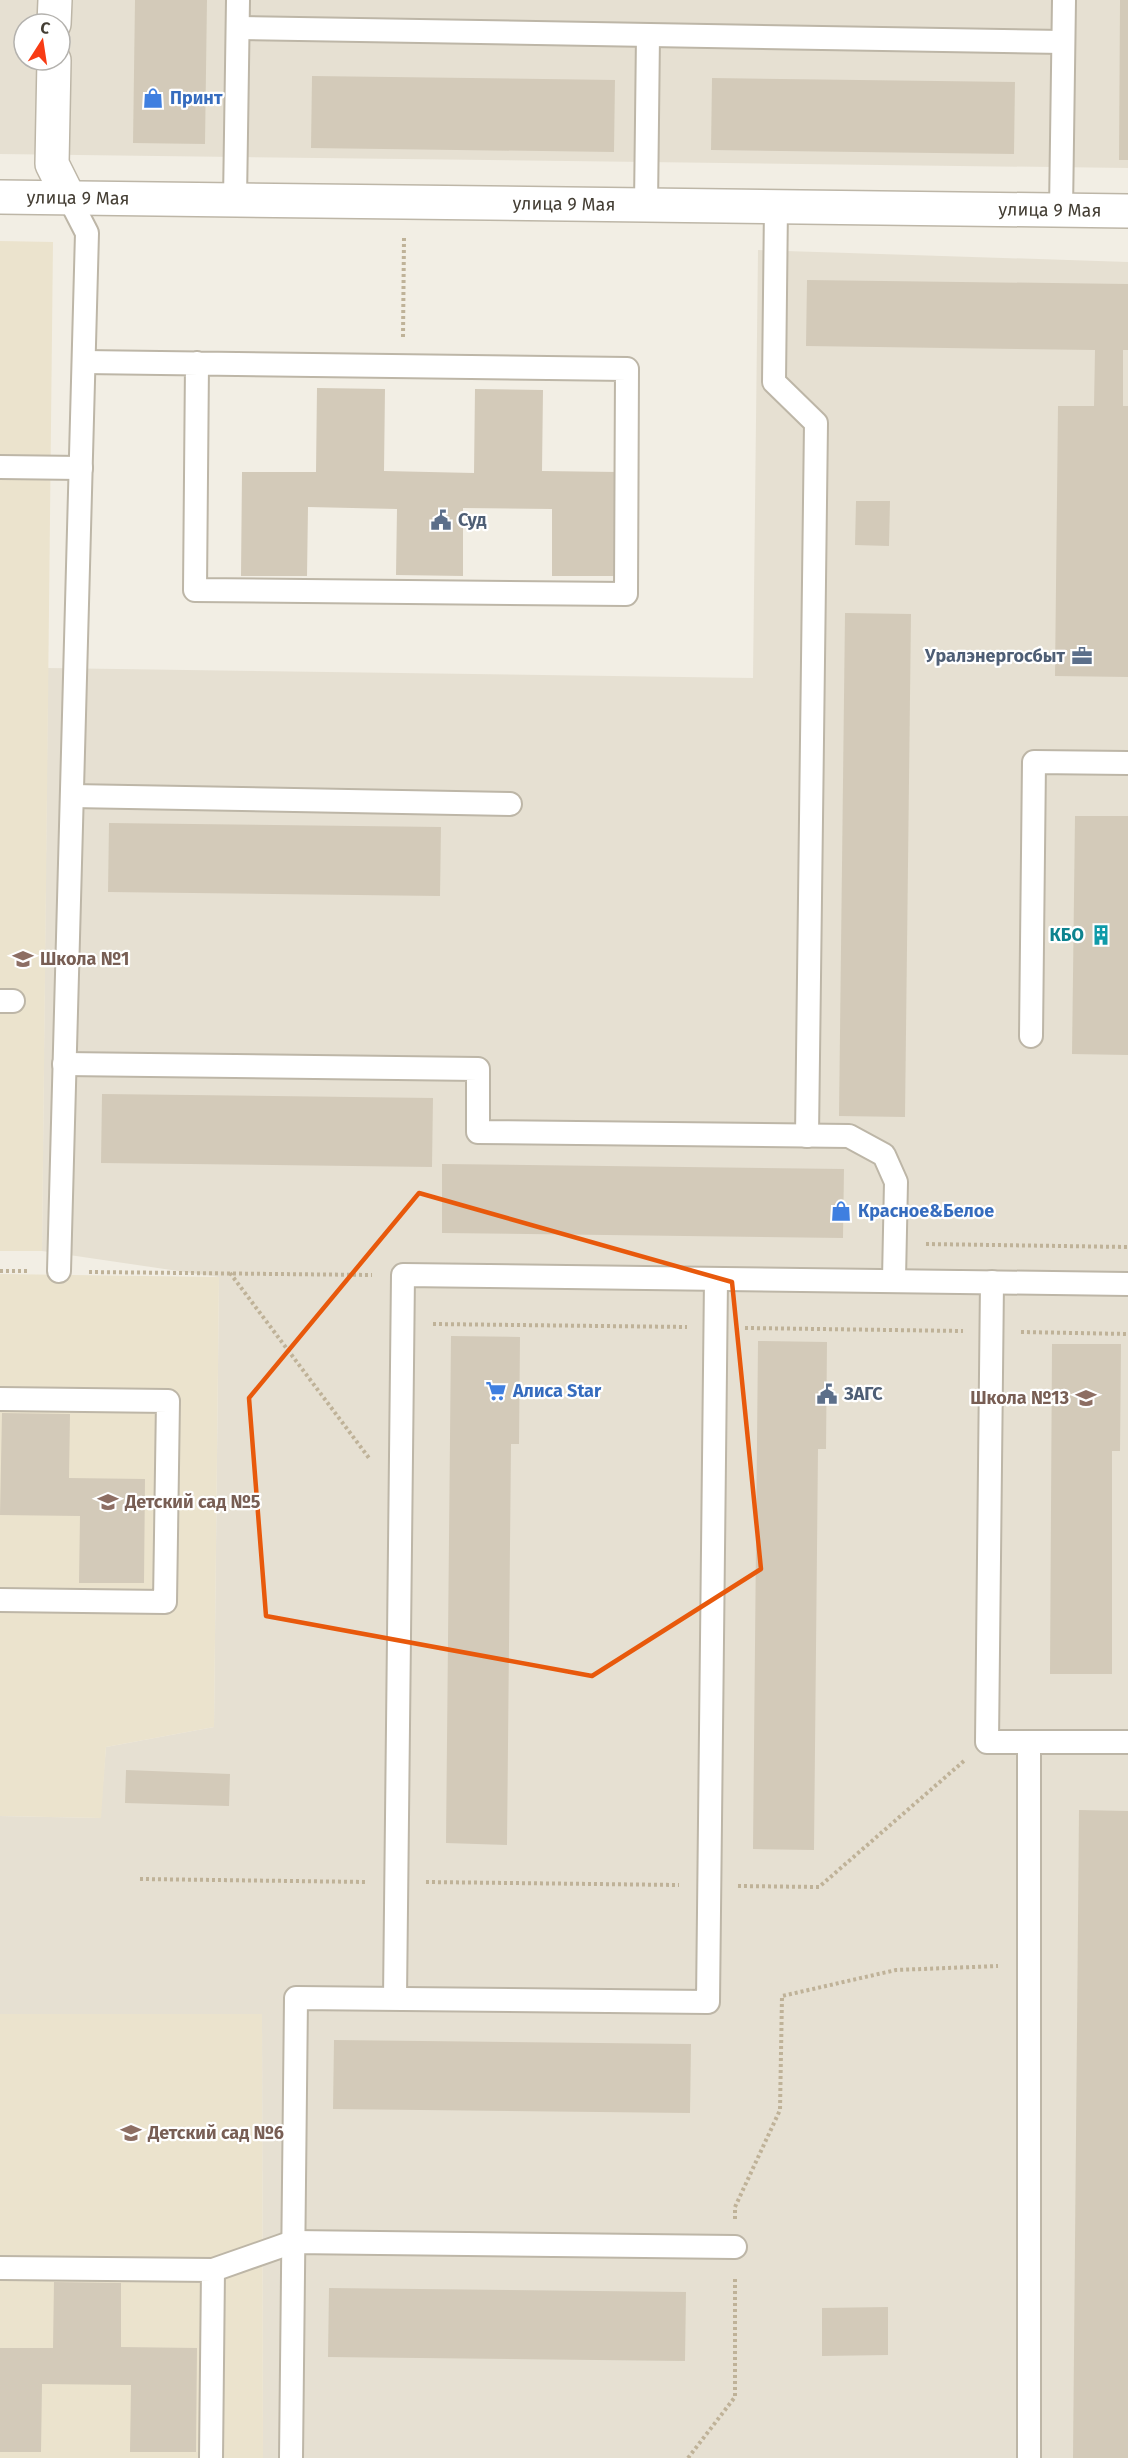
<svg xmlns="http://www.w3.org/2000/svg" width="1128" height="2458" font-family="'Fira Sans',sans-serif">
<style>
.residential{fill:#e6e0d2;fill-rule:evenodd}
.education{fill:#ebe3cd}
.building{fill:#d3cab9}
.lines{fill:none;stroke-linecap:round;stroke-linejoin:round}
.lane-casing{stroke:#bdb6a7;stroke-width:26}
.street-casing{stroke:#bdb6a7;stroke-width:36}
.path{stroke:#bfb298;stroke-width:4;stroke-dasharray:3 3;stroke-linecap:butt}
.lane{stroke:#fff;stroke-width:22}
.street{stroke:#fff;stroke-width:33}
.marked{fill:none;stroke:#e8590c;stroke-width:4.5;stroke-linejoin:round}
.labels{text-anchor:middle;stroke-width:4.5;stroke-linejoin:round;paint-order:stroke}
.shop-label{font-size:18px;font-weight:bold;fill:#366cbe;stroke:#fff;text-anchor:start}
.street-label{font-size:18px;fill:#443e34;stroke:#fff}
.service-label{font-size:18px;font-weight:bold;fill:#4e5e75;stroke:#fff;text-anchor:start}
.culture-label{font-size:18px;font-weight:bold;fill:#0d838f;stroke:#fff;text-anchor:end}
.education-label{font-size:18px;font-weight:bold;fill:#785e54;stroke:#fff;text-anchor:start}
</style>
<rect width="100%" height="100%" fill="#f2eee4"/>
<g class="residential">
<path d="M 0,0 L 1128,0 L 1128,168 L 0,154 ZM 24,24 L 60,24 L 60,60 L 24,60 Z"/>
<polygon points="758,250 1128,262 1128,2458 263,2458 262,2014 0,2014 0,1816 100,1818 106,1747 214,1727 219,1277 42,1251 48,668 753,678"/>
</g>
<g class="education">
<polygon points="0,241 53,242 42,1251 0,1251"/>
<polygon points="0,1274 219,1277 214,1727 106,1747 101,1818 0,1816"/>
<polygon points="0,2014 262,2014 263,2458 0,2458"/>
</g>
<g class="building">
<polygon points="135,0 207,0 205,144 133,143"/>
<polygon points="1120,0 1128,0 1128,160 1119,160"/>
<polygon points="312,76 615,80 614,152 311,148"/>
<polygon points="712,78 1015,82 1014,154 711,150"/>
<polygon points="807,280 1128,284 1128,350 1123,350 1123,406 1128,406 1128,677 1055,676 1058,406 1094,406 1095,350 806,346"/>
<polygon points="317,388 385,389 384,471 474,473 475,389 543,390 542,471 618,472 617,576 552,576 552,509 463,508 463,576 396,575 397,509 308,507 307,576 241,576 242,472 316,472"/>
<polygon points="856,501 890,501 889,546 855,545"/>
<polygon points="845,613 911,614 905,1117 839,1116"/>
<polygon points="1075,816 1128,816 1128,1055 1072,1054"/>
<polygon points="109,823 441,827 440,896 108,892"/>
<polygon points="102,1094 433,1098 432,1167 101,1163"/>
<polygon points="442,1164 844,1169 843,1238 442,1233"/>
<polygon points="451,1336 520,1337 519,1444 511,1444 507,1845 446,1843"/>
<polygon points="758,1341 827,1342 826,1449 818,1449 814,1850 753,1849"/>
<polygon points="1052,1344 1121,1344 1120,1451 1112,1451 1112,1674 1050,1674"/>
<polygon points="2,1413 70,1414 69,1478 145,1479 144,1583 79,1583 80,1516 0,1515"/>
<polygon points="126,1770 230,1774 229,1806 125,1803"/>
<polygon points="1079,1810 1128,1811 1128,2458 1073,2458"/>
<polygon points="334,2040 691,2044 690,2113 333,2109"/>
<polygon points="54,2282 121,2283 121,2347 197,2348 196,2452 130,2452 131,2385 42,2384 41,2452 0,2452 0,2348 53,2348"/>
<polygon points="329,2288 686,2292 685,2361 328,2357"/>
<polygon points="888,2307 888,2355 822,2356 822,2308"/>
</g>
<g class="lines">
<g class="lane-casing">
<g id="lane">
<polyline points="238,28 1063,42"/>
<polyline points="235,200 238,0"/>
<polyline points="646,205 648,35"/>
<polyline points="776,206 774,382 816,423 807,1136"/>
<polyline points="1061,210 1064,0"/>
<polyline points="84,362 627,369 626,594 195,590 197,363"/>
<polyline points="0,467 81,468"/>
<polyline points="72,796 510,804"/>
<polyline points="0,1001 13,1001"/>
<polyline points="1031,1036 1034,762 1128,763"/>
<polyline points="64,1064 478,1069 478,1132 849,1136 884,1155 896,1182 894,1279"/>
<polyline points="59,1271 87,233 69,198"/>
<polyline points="992,1282 987,1742 1029,1742"/>
<polyline points="0,1399 168,1401 165,1602 0,1600"/>
<polyline points="395,1998 403,1275 1128,1284"/>
<polyline points="0,2268 213,2270 211,2458"/>
<polyline points="213,2270 293,2242 735,2247"/>
<polyline points="291,2458 296,1998 708,2002 716,1279"/>
<polyline points="1029,2458 1029,1742 1128,1742"/>
</g>
</g>
<g class="street-casing">
<g id="street">
<polyline points="54,24 55,0"/>
<polyline points="54,60 52,164 69,198"/>
<path id="s1" d="M 0,197 L 1128,211"/>
</g>
</g>
<g class="path">
<polyline points="403,337 404,238"/>
<polyline points="926,1244 1128,1247"/>
<polyline points="0,1271 30,1271"/>
<polyline points="89,1272 372,1275"/>
<polyline points="230,1273 369,1458"/>
<polyline points="433,1324 687,1327"/>
<polyline points="745,1328 963,1331"/>
<polyline points="1021,1332 1128,1334"/>
<polyline points="140,1879 367,1882"/>
<polyline points="426,1882 679,1885"/>
<polyline points="738,1886 819,1887 965,1760"/>
<polyline points="735,2219 735,2207 780,2110 782,1996 896,1970 998,1966"/>
<polyline points="688,2458 735,2397 735,2277"/>
</g>
<use href="#lane" class="lane"/>
<use href="#street" class="street"/>
</g>
<path class="marked" d="M 419,1193 L 732,1282 L 761,1569 L 592,1676 L 266,1616 L 249,1398 Z"/>
<defs>
<g id="shop-bare" transform="scale(1.62)"><path d="M-5-2.5h2.3a2.7 3.5 0 0 1 5.4 0H5L5.5 6h-11ZM-1.5-2.5h3a1.5 2.3 0 0 0-3 0Z" fill="#3f7fe0" stroke="#fff" stroke-width="2.5" paint-order="stroke"/></g>
<g id="civic-bare" transform="scale(1.62)"><path d="M-.6-6.5H3V-4.5H.6V-3L4-1V1h2V6H-6V1h2V-1L-.6-3ZM-1.2 2.5V6h2.4V2.5Z" fill="#5c6f8a" stroke="#fff" stroke-width="2.5" paint-order="stroke"/></g>
<g id="office-bare" transform="scale(1.62)"><path d="M-6-3h4V-5.5h4V-3h4V5H-6ZM-1-4.5V-3h2v-1.5ZM-6 0V1H6V0Z" fill="#5c6f8a" stroke="#fff" stroke-width="2.5" paint-order="stroke"/></g>
<g id="building-bare" transform="scale(1.62)"><path d="M-4-6H4V6H1V3H-1V6H-4ZM-2.5-4.3h1.7v1.8h-1.7ZM.8-4.3h1.7v1.8H.8ZM-2.5-1h1.7V.8h-1.7ZM.8-1h1.7V.8H.8Z" fill="#0f9aa8" stroke="#fff" stroke-width="2.5" paint-order="stroke"/></g>
<g id="school-bare" transform="scale(1.62)"><path d="M0-5L7-2L0 1L-7-2ZM-4 1L0 2.5L4 1V4Q0 6-4 4Z" fill="#8d6e63" stroke="#fff" stroke-width="2.5" paint-order="stroke"/></g>
<g id="supermarket-bare" transform="scale(1.62)"><path d="M-6-5.5h2.5l.6 2H6L4.5 2H-2.5L-4.4-4H-6ZM-1.5 3.2a1.3 1.3 0 1 0 .1 0ZM3 3.2a1.3 1.3 0 1 0 .1 0Z" fill="#3f7fe0" stroke="#fff" stroke-width="2.5" paint-order="stroke"/></g>
</defs>
<g fill-rule="evenodd">
<use href="#shop-bare" x="153" y="98"/>
<use href="#civic-bare" x="441" y="520"/>
<use href="#office-bare" x="1082" y="656"/>
<use href="#building-bare" x="1101" y="935"/>
<use href="#school-bare" x="23" y="959"/>
<use href="#shop-bare" x="841" y="1211"/>
<use href="#supermarket-bare" x="496" y="1391"/>
<use href="#civic-bare" x="827" y="1394"/>
<use href="#school-bare" x="1086" y="1398"/>
<use href="#school-bare" x="108" y="1502"/>
<use href="#school-bare" x="131" y="2133"/>
</g>
<g class="labels">
<g class="shop-label">
<text x="170" y="104">Принт</text>
<text x="858" y="1217">Красное&amp;Белое</text>
<text x="513" y="1397">Алиса Star</text>
</g>
<g class="street-label">
<text dy="6" stroke="none"><textPath href="#s1" startOffset="78">улица 9 Мая</textPath></text>
<text dy="6" stroke="none"><textPath href="#s1" startOffset="564">улица 9 Мая</textPath></text>
<text dy="6" stroke="none"><textPath href="#s1" startOffset="1050">улица 9 Мая</textPath></text>
</g>
<g class="service-label">
<text x="458" y="526">Суд</text>
<text x="1065" y="662" text-anchor="end">Уралэнергосбыт</text>
<text x="844" y="1400">ЗАГС</text>
</g>
<g class="culture-label">
<text x="1084" y="941">КБО</text>
</g>
<g class="education-label">
<text x="40" y="965">Школа №1</text>
<text x="1069" y="1404" text-anchor="end">Школа №13</text>
<text x="125" y="1508">Детский сад №5</text>
<text x="148" y="2139">Детский сад №6</text>
</g>
</g>
<g transform="translate(42 42) rotate(12)"><circle r="28" fill="#ffffff" stroke="#b4b2ae" stroke-width="1.5"/>
<path d="M0-4.5L10 22L0 15L-10 22Z" fill="#f83b14"/>
<text y="-9" font-size="16" font-weight="bold" text-anchor="middle" fill="#443e34">С</text>
</g>
</svg>
